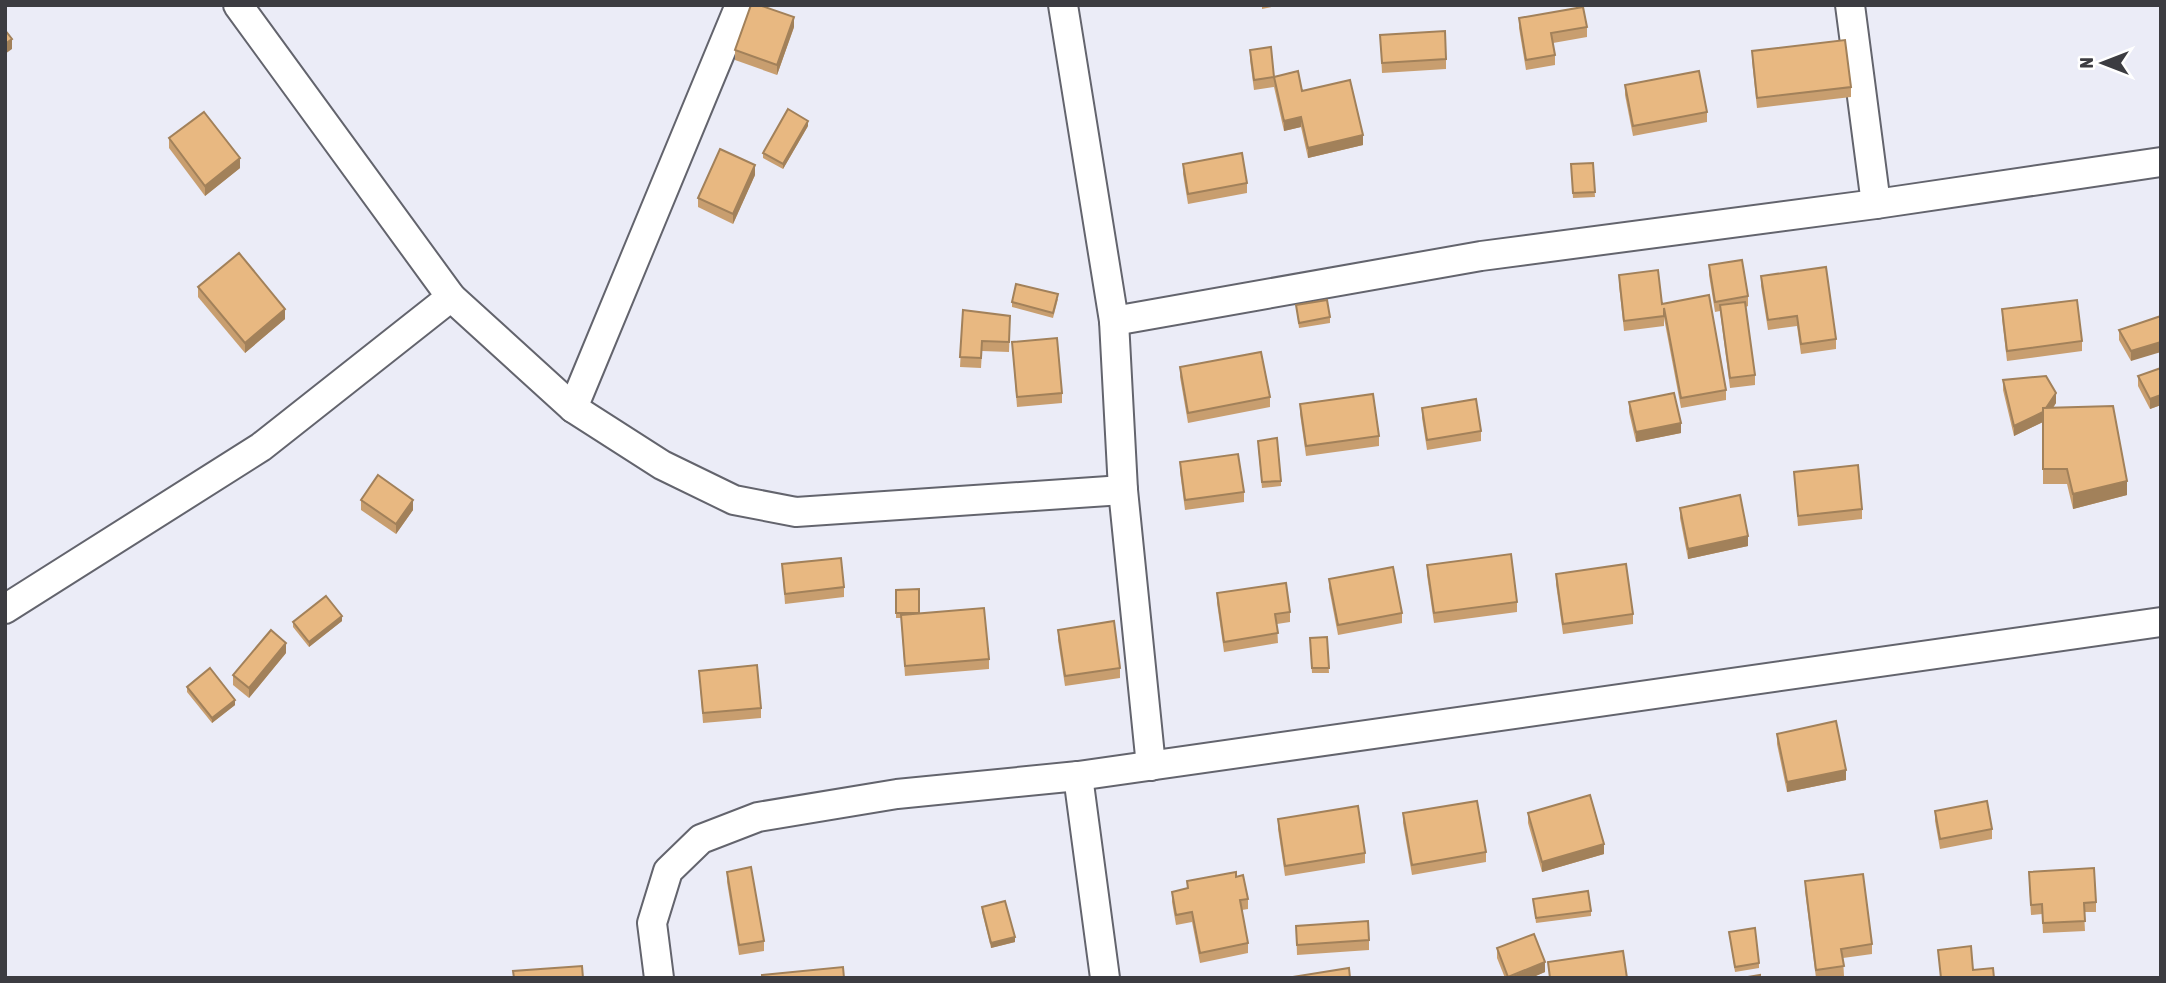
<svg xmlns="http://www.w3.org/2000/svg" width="2166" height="983" font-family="'Asap Condensed',sans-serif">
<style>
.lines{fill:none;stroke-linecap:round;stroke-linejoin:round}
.street-casing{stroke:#63646d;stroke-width:32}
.street{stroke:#fff;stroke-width:28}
.wall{fill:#c89e6f}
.shaded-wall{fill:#a2815a}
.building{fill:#e8b881;stroke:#a2815a;stroke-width:2}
</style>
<rect width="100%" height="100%" fill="#ebecf7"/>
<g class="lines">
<g class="street-casing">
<g id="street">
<polyline points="238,5 451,297 573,408 662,465 734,500 796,512 1123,490"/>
<polyline points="1063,5 1114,321 1123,490 1151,766"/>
<polyline points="1850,5 1876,204"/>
<polyline points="1114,321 1481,256 1876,204 2161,162"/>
<polyline points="573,408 740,5"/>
<polyline points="5,609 261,447 451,297"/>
<polyline points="1078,776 1105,978"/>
<polyline points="659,978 652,923 668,871 701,839 758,817 897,794 1078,776 2161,622"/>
</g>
</g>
<use href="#street" class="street"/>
</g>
<g class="wall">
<polygon points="1262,5 1281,5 1262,9"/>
<polygon points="1519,18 1587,27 1587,37 1553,43 1555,55 1555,65 1526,70 1519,28"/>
<polygon points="794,27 777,75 735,60 735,50"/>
<polygon points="1380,35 1446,59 1446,69 1382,73"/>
<polygon points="1250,50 1274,77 1302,91 1363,145 1308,158 1301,127 1284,131 1274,87 1254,90 1250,60"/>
<polygon points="1752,51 1851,87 1851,97 1757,108 1752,61"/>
<polygon points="1625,85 1707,112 1707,122 1633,136 1625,95"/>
<polygon points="808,126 783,169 763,158 763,153"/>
<polygon points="169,138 240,168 205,196 169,148"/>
<polygon points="1593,163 1595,197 1573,198 1571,164"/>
<polygon points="1183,164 1247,183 1247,193 1188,204 1183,174"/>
<polygon points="755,175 733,224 698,207 698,198"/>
<polygon points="1709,265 1748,296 1748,306 1746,307 1755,375 1755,385 1730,388 1720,311 1715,312 1709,275"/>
<polygon points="1619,275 1662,304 1726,390 1726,400 1681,408 1664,318 1664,326 1624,331 1619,285"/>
<polygon points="1761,276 1836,339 1836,349 1801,354 1797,326 1768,330 1761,286"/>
<polygon points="198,287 285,319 245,353 198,297"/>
<polygon points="1058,299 1053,318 1012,307 1012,302"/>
<polygon points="1296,305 1330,317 1330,323 1299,328"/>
<polygon points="2002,309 2082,341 2082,351 2007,361 2002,319"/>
<polygon points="963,310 1010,326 1009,352 982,351 981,368 960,367"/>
<polygon points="2161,316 2131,361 2119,340 2119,330"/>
<polygon points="1012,342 1062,393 1062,403 1017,407"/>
<polygon points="1180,367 1270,397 1270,407 1188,423 1180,377"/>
<polygon points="2161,368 2161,405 2150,409 2138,386 2138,376"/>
<polygon points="2003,380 2056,403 2053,408 2127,495 2073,509 2067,484 2043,484 2043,422 2014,436 2003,390"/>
<polygon points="1629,402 1681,433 1636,442 1629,412"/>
<polygon points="1300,404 1379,436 1379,446 1306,456 1300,414"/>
<polygon points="1422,408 1481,431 1481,441 1427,450 1422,418"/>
<polygon points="1258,446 1281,481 1281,486 1262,488"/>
<polygon points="1180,462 1244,492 1244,502 1185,510 1180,472"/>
<polygon points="1794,472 1862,509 1862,519 1798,526"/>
<polygon points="361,500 413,510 396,534 361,510"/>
<polygon points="1680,508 1748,546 1688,559 1680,518"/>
<polygon points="782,564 844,587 844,597 785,604"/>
<polygon points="1427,565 1517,602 1517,612 1434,623 1427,575"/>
<polygon points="1556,574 1633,614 1633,624 1563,634 1556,584"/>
<polygon points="1329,579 1402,613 1402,623 1338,635 1329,588"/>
<polygon points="919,589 919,614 989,659 989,669 905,676 901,618 896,618 896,590"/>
<polygon points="1217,593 1290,612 1290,622 1277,624 1278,643 1224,652 1217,603"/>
<polygon points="342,621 309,647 293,627 293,622"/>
<polygon points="1058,630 1120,668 1120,678 1065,686 1058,640"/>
<polygon points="1327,637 1329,673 1312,673 1310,638"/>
<polygon points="286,653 249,698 233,685 233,675"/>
<polygon points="699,671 761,708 761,718 703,723"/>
<polygon points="187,687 235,705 212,723 187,692"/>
<polygon points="1777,734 1846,780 1787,792 1777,744"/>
<polygon points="1935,811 1992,829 1992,839 1940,849 1935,821"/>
<polygon points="1403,813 1486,852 1486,862 1412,875 1403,823"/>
<polygon points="1528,813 1604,854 1542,872 1528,823"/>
<polygon points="1278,819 1365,853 1365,863 1285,876 1278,829"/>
<polygon points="727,872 764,941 764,951 739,955 727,882"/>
<polygon points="1236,877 1248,899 1248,909 1242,910 1248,943 1248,953 1200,963 1192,922 1176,925 1172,902 1172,892 1187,889 1187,881"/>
<polygon points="1805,881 1872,944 1872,954 1843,958 1844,976 1831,978 1816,978 1805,891"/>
<polygon points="2029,882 2096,902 2096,912 2084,912 2085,931 2043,933 2042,914 2031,915"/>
<polygon points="1533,899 1591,911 1591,916 1536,923"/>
<polygon points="982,907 1015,942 991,948 982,912"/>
<polygon points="1296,926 1369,940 1369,950 1297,955"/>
<polygon points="1729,932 1759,963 1759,968 1735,972"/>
<polygon points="1497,948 1545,972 1531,978 1505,978 1497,958"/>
</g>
<g class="shaded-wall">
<polygon points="794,17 794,27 777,75 777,65"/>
<polygon points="12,39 12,49 5,54 5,44"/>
<polygon points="1301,117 1301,127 1284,131 1284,121"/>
<polygon points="808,121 808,126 783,169 783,164"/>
<polygon points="1363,135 1363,145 1308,158 1308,148"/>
<polygon points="240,158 240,168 205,196 205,186"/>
<polygon points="755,165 755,175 733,224 733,214"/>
<polygon points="285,309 285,319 245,353 245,343"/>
<polygon points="2161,342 2161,352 2131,361 2131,351"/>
<polygon points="2056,393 2056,403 2043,422 2014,436 2014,426"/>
<polygon points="2161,395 2161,405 2150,409 2150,399"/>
<polygon points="1681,423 1681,433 1636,442 1636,432"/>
<polygon points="2127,481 2127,495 2073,509 2073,494"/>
<polygon points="413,500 413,510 396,534 396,524"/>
<polygon points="1748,536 1748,546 1688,559 1688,549"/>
<polygon points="342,616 342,621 309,647 309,642"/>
<polygon points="286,643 286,653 249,698 249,688"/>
<polygon points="235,700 235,705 212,723 212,718"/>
<polygon points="1846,770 1846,780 1787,792 1787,782"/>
<polygon points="1604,844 1604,854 1542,872 1542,862"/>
<polygon points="1015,937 1015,942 991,948 991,943"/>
<polygon points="1545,962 1545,972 1531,978 1508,978"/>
</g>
<g class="building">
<polygon points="751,5 759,5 794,17 777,65 735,50"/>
<polygon points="1583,7 1587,27 1551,33 1555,55 1526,60 1519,18"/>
<polygon points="5,30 12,39 5,44"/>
<polygon points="1445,31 1446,59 1382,63 1380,35"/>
<polygon points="1845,40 1851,87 1757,98 1752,51"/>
<polygon points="1271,47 1274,77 1298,71 1302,91 1350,80 1363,135 1308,148 1301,117 1284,121 1274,77 1254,80 1250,50"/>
<polygon points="1699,71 1707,112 1633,126 1625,85"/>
<polygon points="788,109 808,121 783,164 763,153"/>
<polygon points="204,112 240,158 205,186 169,138"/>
<polygon points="720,149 755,165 733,214 698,198"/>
<polygon points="1242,153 1247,183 1188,194 1183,164"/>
<polygon points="1593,163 1595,192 1573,193 1571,164"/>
<polygon points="239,253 285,309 245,343 198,287"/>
<polygon points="1742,260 1748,296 1715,302 1709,265"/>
<polygon points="1826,267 1836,339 1801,344 1797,316 1768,320 1761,276"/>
<polygon points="1658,270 1662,304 1709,295 1726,390 1681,398 1664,308 1664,316 1624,321 1619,275"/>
<polygon points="1016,284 1058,294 1053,313 1012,302"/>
<polygon points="1327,300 1330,317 1299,323 1296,305"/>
<polygon points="2077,300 2082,341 2007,351 2002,309"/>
<polygon points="1745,302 1755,375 1730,378 1720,305"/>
<polygon points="963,310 1010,316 1009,342 982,341 981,358 960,357"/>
<polygon points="2161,316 2161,342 2131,351 2119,330"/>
<polygon points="1057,338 1062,393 1017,397 1012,342"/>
<polygon points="1261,352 1270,397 1188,413 1180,367"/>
<polygon points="2161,368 2161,395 2150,399 2138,376"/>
<polygon points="2046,376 2056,393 2046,408 2043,408 2043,412 2014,426 2003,380"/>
<polygon points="1674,393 1681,423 1636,432 1629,402"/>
<polygon points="1373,394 1379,436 1306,446 1300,404"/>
<polygon points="1476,399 1481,431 1427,440 1422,408"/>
<polygon points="2113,406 2127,481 2073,494 2067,469 2043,469 2043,408"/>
<polygon points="1277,438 1281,481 1262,482 1258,441"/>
<polygon points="1238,454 1244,492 1185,500 1180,462"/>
<polygon points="1858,465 1862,509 1798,516 1794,472"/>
<polygon points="378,475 413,500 396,524 361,500"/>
<polygon points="1740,495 1748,536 1688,549 1680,508"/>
<polygon points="1511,554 1517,602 1434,613 1427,565"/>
<polygon points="841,558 844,587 785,594 782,564"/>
<polygon points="1626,564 1633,614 1563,624 1556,574"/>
<polygon points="1393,567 1402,613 1338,625 1329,579"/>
<polygon points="1286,583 1290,612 1275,614 1278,633 1224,642 1217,593"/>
<polygon points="919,589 919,613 896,613 896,590"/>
<polygon points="326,596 342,616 309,642 293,622"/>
<polygon points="984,608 989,659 905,666 901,615"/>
<polygon points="1114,621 1120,668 1065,676 1058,630"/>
<polygon points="271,630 286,643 249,688 233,675"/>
<polygon points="1327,637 1329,668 1312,668 1310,638"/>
<polygon points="757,665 761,708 703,713 699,671"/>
<polygon points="210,668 235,700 212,718 187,687"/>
<polygon points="1836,721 1846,770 1787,782 1777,734"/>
<polygon points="1590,795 1604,844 1542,862 1528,813"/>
<polygon points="1477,801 1486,852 1412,865 1403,813"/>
<polygon points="1987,801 1992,829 1940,839 1935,811"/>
<polygon points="1358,806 1365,853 1285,866 1278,819"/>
<polygon points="751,867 764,941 739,945 727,872"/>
<polygon points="2094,868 2096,902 2084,903 2085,921 2043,923 2042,904 2031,905 2029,872"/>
<polygon points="1236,872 1236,877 1243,875 1248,899 1240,900 1248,943 1200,953 1192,912 1176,915 1172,892 1188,888 1187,881"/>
<polygon points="1863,874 1872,944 1841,949 1844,966 1816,970 1805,881"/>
<polygon points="1588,891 1591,911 1536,918 1533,899"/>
<polygon points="1005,901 1015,937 991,943 982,907"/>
<polygon points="1368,921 1369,940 1297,945 1296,926"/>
<polygon points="1755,928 1759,963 1735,967 1729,932"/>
<polygon points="1534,934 1545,962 1508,977 1497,948"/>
<polygon points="1971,946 1973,970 1993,968 1994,978 1941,978 1938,950"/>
<polygon points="1623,951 1627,978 1550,978 1548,962"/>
<polygon points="582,966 583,978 514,978 513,971"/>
<polygon points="843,967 844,978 762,978 762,975"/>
<polygon points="1349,968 1350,978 1292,978 1292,977"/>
<polygon points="1760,975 1760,978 1742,978"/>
</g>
<rect width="2166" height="983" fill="none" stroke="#3c3c41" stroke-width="14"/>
<g transform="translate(2103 63) rotate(270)" stroke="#ffffff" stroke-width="5" paint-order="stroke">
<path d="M0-5L12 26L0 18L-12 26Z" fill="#3c3c41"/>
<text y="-10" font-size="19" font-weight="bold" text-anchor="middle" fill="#3c3c41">N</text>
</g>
</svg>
